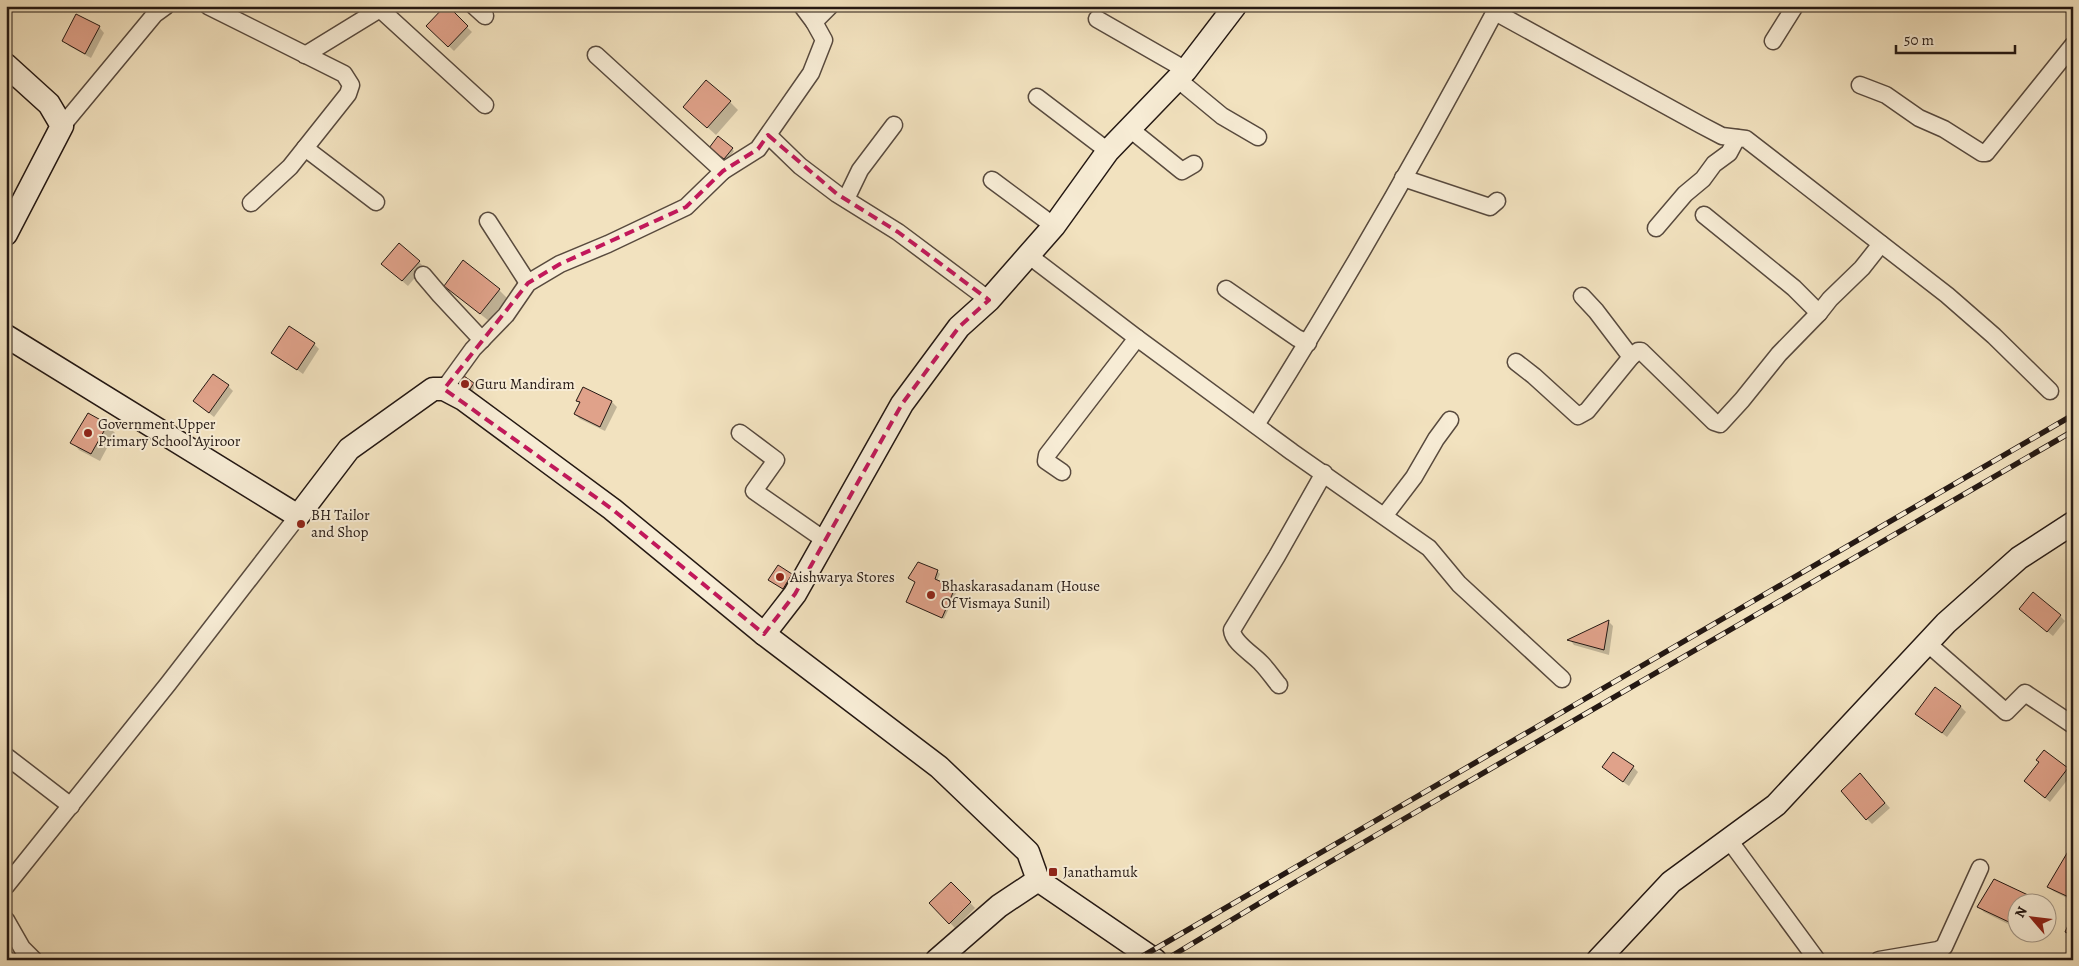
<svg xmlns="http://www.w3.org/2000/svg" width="2079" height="966" font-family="Alegreya,serif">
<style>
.shadow{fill:#0003}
.building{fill:#e0a28a;stroke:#241813}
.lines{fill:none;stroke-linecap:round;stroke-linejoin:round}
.street-casing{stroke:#584a3e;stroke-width:19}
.secondary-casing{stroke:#241813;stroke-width:25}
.street{stroke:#f7ecd5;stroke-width:16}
.secondary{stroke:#f7ecd5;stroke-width:22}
.rail-casing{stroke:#241813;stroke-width:5.5}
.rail{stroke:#f7ecd5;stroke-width:4;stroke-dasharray:11;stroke-linecap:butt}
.marked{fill:none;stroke:#c2185b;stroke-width:4;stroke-dasharray:10 6;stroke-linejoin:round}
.poi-dot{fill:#8f2418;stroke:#f7ecd5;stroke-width:2}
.labels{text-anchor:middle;stroke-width:4;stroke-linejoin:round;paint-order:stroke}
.poi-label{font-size:15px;fill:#241813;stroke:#f7ecd5;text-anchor:start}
</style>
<rect width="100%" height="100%" fill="#f2e2bf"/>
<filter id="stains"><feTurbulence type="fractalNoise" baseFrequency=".004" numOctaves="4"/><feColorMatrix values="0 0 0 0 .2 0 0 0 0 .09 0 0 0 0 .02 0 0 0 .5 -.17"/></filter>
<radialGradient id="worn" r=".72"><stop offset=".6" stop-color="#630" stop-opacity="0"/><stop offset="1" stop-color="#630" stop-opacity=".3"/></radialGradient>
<g class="shadow">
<polygon points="446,7 472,32 454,51 428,26"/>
<polygon points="99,27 104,33 91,58 69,46 64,41"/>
<polygon points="730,102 738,110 716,135 685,107"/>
<polygon points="732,149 734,151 727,160 713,150"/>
<polygon points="419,262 424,267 408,286 388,269"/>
<polygon points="445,286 499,290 507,298 489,321"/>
<polygon points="314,344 319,349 303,374 273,352"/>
<polygon points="473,384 475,386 471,394 461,387"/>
<polygon points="228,386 233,391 214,417 194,401"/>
<polygon points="584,388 612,402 617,407 605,431 580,419 575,414 580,404 578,401"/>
<polygon points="107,425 115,433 100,461 79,450 72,442"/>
<polygon points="919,563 938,572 940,574 937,581 957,591 944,619 908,602 916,582 910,578"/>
<polygon points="791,575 796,580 788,593 770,579"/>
<polygon points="2026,614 2060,616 2065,621 2053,636"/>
<polygon points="1608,621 1613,626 1609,655 1574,645 1570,640"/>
<polygon points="1961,707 1966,712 1947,737 1917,714"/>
<polygon points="2045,751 2072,774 2050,802 2030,786"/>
<polygon points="1633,767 1638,772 1629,786 1609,772"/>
<polygon points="1865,780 1890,808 1872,824 1867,819"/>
<polygon points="2073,846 2073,901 2053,891 2048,886"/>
<polygon points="951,883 975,908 955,928 931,903"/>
<polygon points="2027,896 2032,901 2030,904 2016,904 2016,928 1984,912 1979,907"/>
</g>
<g class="building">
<polygon points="445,6 448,6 468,26 448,47 426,26"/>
<polygon points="76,14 100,26 85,54 62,41"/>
<polygon points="706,80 731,101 707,128 683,107"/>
<polygon points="718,136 733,148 724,159 709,148"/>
<polygon points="399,243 420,261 402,281 381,264"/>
<polygon points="463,260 500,289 480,314 444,286"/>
<polygon points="289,326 315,343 297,370 271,353"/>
<polygon points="213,374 229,385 209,413 193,401"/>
<polygon points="464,376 474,383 468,392 457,385"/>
<polygon points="583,387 612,401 600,427 574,414 580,402 576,401"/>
<polygon points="88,413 108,424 91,454 70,443"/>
<polygon points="918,562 938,570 935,579 955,588 942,618 906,602 915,582 908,578"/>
<polygon points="778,565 792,574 783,589 768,580"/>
<polygon points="2033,592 2061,615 2047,632 2019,609"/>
<polygon points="1609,620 1604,650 1567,640"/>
<polygon points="1935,687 1961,706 1942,733 1915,714"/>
<polygon points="2044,750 2068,768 2045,798 2024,781 2039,762 2036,760"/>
<polygon points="1613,752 1634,766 1623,782 1602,767"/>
<polygon points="1860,773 1885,803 1866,820 1841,791"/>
<polygon points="2073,843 2073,899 2047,887"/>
<polygon points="1994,879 2028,895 2023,904 2016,904 2016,914 2011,923 1977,907"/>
<polygon points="951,882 971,902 949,924 929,903"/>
<polygon points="2073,914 2073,936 2065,932"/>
</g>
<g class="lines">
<g class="street-casing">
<g id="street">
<polyline points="208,6 344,74 351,85 348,94 290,167 251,203"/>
<polyline points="474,6 485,16"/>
<polyline points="802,6 814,22"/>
<polyline points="380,9 485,105"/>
<polyline points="1495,12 1701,125 1722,136 1746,139 1947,295 1994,336 2050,391"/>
<polyline points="1097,19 1186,70"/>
<polyline points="1773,41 1795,6"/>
<polyline points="305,55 385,6"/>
<polyline points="596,55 723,171"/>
<polyline points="1176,78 1222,116 1258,137"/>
<polyline points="1860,85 1886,95 1919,118 1944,129 1982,153 1986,153 2073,45"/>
<polyline points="1037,97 1108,151"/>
<polyline points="62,126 155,14 166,6"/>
<polyline points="1130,129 1182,171 1194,164"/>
<polyline points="768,135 800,166 837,194 898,232 989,300"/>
<polyline points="305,148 376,202"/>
<polyline points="1403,178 1490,207 1497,201"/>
<polyline points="992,180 1054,226"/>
<polyline points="846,199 860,170 894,125"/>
<polyline points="1704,215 1794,288 1819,313"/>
<polyline points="488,221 528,283"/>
<polyline points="1656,228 1685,194 1703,179 1714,164 1729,153 1737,138"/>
<polyline points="1028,255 1137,338 1292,452 1429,548 1459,584 1562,679"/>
<polyline points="423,275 440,295 482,340"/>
<polyline points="1226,289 1297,338 1308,343"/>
<polyline points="1582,296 1596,311 1631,357"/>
<polyline points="1516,362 1534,376 1578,416 1587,411 1631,357 1638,351 1641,351 1714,422 1720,424 1742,400 1779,354 1819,313 1830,299 1862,268 1881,244"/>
<polyline points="444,389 473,349 506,315 528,283 560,264 608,244 686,207 723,171 758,149 811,73 824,40 814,22 830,6"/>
<path d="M 1256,425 C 1342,289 1423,148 1498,6"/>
<polyline points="740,433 776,460 754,491 826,541"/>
<polyline points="1062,472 1046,461 1047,455 1137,338"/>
<polyline points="1385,515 1414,477 1436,439 1450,420"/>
<polyline points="1927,643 2006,712 2025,693 2073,725"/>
<path d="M 1279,685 C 1273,678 1268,670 1261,663 C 1253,654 1233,643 1232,630 L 1277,556 L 1324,473"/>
<polyline points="6,756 71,806"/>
<polyline points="1729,840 1817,960"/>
<polyline points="6,886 168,684 298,516"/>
<polyline points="6,920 22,948 34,960"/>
<polyline points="1879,960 1938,950 1944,947 1980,868"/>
</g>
</g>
<g class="secondary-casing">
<g id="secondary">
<polyline points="6,65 49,104 62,126 6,234"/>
<polyline points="6,336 298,516 349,449 433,389 444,389 463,399 612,509 764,634 939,767 1028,852 1038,880"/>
<polyline points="764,634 795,594 902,404 959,327 989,300 1054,226 1108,151 1186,70 1235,6"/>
<polyline points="937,960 999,906 1038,880 1155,960"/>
<polyline points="1598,960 1671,882 1776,805 1946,623 2019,558 2073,523"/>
</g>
</g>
<use href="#street" class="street"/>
<use href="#secondary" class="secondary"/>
<g class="rail-casing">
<g id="rail">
<polyline points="1136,960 2073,415"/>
<polyline points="1165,960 1285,888 2073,431"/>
</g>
</g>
<use href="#rail" class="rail"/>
</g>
<path class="marked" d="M 768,135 L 837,194 L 898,232 L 989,300 L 959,327 L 902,404 L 795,594 L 764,634 L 612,509 L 444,389 L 528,283 L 560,264 L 686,207 L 723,171 L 758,149 Z"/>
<g class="poi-dot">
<circle cx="465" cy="384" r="5"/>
<circle cx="88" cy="433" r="5"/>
<circle cx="301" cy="524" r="5"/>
<circle cx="780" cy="577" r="5"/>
<circle cx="931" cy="595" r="5"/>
<rect x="1048" y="867" width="10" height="10" rx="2.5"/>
</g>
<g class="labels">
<g class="poi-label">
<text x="475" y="389">Guru Mandiram</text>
<text x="98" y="429">Government Upper<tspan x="98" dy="17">Primary School Ayiroor</tspan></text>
<text x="311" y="520">BH Tailor<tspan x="311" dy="17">and Shop</tspan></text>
<text x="790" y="582">Aishwarya Stores</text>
<text x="941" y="591">Bhaskarasadanam (House<tspan x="941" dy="17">Of Vismaya Sunil)</tspan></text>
<text x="1063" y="877">Janathamuk</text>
</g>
</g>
<rect width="2079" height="966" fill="none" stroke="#f2e2bf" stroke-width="25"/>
<rect x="8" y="8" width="2064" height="951" fill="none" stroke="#241813" stroke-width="2.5"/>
<rect x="12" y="12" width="2054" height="941" fill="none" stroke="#241813"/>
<g transform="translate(2032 918) rotate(298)"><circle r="24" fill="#f7ecd5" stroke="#a39787"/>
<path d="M0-4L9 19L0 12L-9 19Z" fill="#8f2418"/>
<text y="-8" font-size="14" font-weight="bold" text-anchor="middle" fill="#241813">N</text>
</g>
<path d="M1896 45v8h119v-8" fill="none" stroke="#241813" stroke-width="2.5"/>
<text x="1904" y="45" font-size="15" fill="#241813" stroke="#f7ecd5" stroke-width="4" paint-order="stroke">50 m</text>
<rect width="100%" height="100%" filter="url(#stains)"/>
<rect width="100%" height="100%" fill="url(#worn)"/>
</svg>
